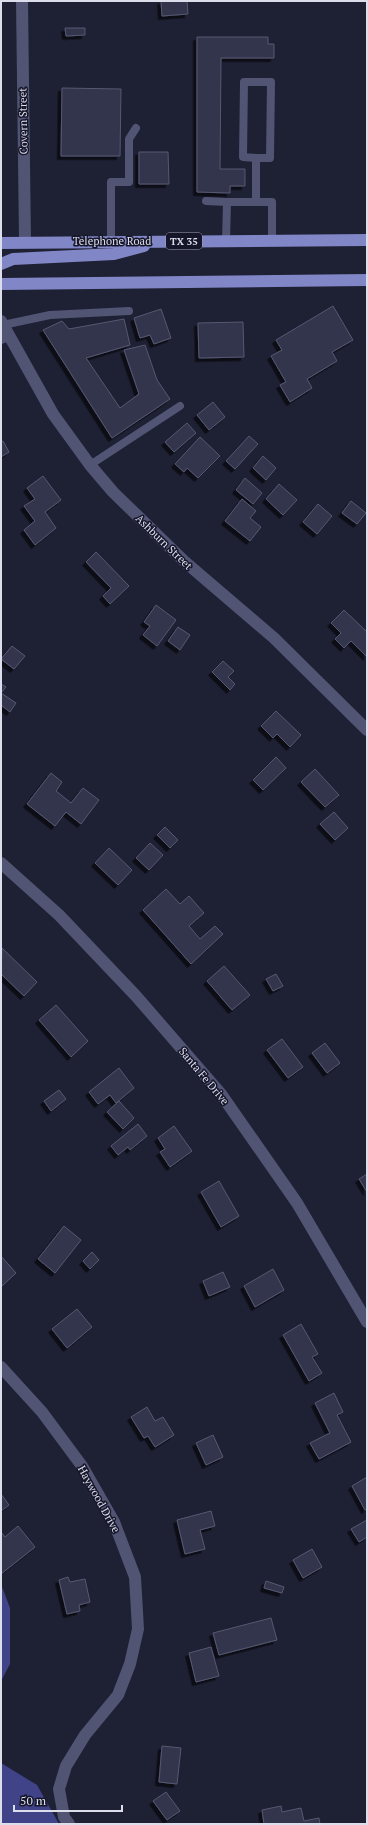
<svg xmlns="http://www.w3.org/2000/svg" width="368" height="1825" font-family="'PT Serif',serif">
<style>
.forest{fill:#414389}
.building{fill:#32344b;stroke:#565972;filter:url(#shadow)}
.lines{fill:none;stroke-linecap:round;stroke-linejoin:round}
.lane{stroke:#515473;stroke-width:8}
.street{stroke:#515473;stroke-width:12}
.primary{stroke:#8086c6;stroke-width:12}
.labels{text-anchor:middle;stroke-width:3;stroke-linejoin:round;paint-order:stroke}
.shield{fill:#15162a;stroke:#a0a2b2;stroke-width:1}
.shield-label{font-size:10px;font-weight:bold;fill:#dcdeec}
.street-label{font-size:11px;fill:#dcdeec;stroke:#15162a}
</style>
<defs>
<filter id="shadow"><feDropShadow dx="-3.5" dy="3.5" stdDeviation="0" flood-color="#0009"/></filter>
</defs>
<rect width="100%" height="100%" fill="#1e2034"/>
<g class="forest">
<polygon points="1,1584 10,1608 10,1664 1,1681"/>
<polygon points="1,1763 37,1785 59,1824 1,1824"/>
</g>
<g class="building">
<polygon points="161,1 187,1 188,14 162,16"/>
<polygon points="65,28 85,28 85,35 66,36"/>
<polygon points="197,37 268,37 268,44 274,44 274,58 221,58 220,169 245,169 245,186 230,186 230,193 197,192"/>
<polygon points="62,88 121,89 120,156 61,156"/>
<polygon points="139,152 168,152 169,184 139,184"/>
<polygon points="333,306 353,340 332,352 337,361 307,379 312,388 290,402 280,385 286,382 271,356 282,350 276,340"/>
<polygon points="161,309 171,338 154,344 150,335 140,338 134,318"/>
<polygon points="124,319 130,345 86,358 120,408 139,394 124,350 145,345 157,380 170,399 112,438 43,330 62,321 69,329"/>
<polygon points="243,322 244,357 199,358 198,323"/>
<polygon points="213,402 225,417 209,430 197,415"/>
<polygon points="187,423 196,433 174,452 165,442"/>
<polygon points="249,436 258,444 235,469 226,461"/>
<polygon points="200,437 220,456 198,478 187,468 184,472 175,464"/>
<polygon points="3,441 9,452 1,457 1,442"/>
<polygon points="263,456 276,468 266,480 253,468"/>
<polygon points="43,476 61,500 45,512 56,528 35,545 24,530 35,521 24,506 35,499 27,488"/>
<polygon points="245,478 262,493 253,504 236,490"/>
<polygon points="279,484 297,500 283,515 266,499"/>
<polygon points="242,499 256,511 250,518 261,527 250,541 225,521"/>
<polygon points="351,501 366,513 357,524 342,513"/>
<polygon points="318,504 332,516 317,534 303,522"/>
<polygon points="96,552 129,586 110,604 103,596 111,588 86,562"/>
<polygon points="156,605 176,620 157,646 143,635 150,626 144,622"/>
<polygon points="344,610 367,632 367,657 351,641 344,648 335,639 341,633 331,623"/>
<polygon points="178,627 190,635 180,650 168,641"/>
<polygon points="12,646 25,656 14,669 1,659"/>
<polygon points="223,661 234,671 228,677 235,684 230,690 212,672"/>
<polygon points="1,684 6,687 1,693 16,703 10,712 1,705"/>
<polygon points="276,711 301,735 290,747 277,734 273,738 261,726"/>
<polygon points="276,757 286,768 263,790 253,780"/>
<polygon points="315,769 339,795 325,807 301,782"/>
<polygon points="51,773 62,782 56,791 71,803 83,788 99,800 81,824 66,812 55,826 27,804"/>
<polygon points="334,812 348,828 335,840 320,824"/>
<polygon points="165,827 178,840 170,848 157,835"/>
<polygon points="150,843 163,855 149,870 136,858"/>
<polygon points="109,848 132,870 118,885 95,863"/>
<polygon points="166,889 180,904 189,896 204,913 189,926 200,939 215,926 223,934 191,964 143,910"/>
<polygon points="2,948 37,982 24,996 1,974"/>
<polygon points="224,966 250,995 232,1010 207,981"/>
<polygon points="276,974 283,986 273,991 266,979"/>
<polygon points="56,1005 88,1041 71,1057 39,1020"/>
<polygon points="282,1039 303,1067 288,1078 267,1050"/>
<polygon points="325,1043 340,1063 327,1073 312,1053"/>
<polygon points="119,1068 134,1088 116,1103 110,1095 98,1104 89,1092"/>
<polygon points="59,1090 66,1099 51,1111 44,1101"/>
<polygon points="119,1101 134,1118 123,1129 107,1112"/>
<polygon points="138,1124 147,1136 130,1150 128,1147 118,1155 111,1146"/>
<polygon points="174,1126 192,1151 170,1167 160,1152 165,1149 158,1138"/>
<polygon points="367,1174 367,1192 359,1179"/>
<polygon points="219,1181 239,1216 221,1227 201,1192"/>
<polygon points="64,1226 81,1240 55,1273 38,1259"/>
<polygon points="92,1252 99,1260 90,1269 83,1261"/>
<polygon points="1,1256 16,1273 1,1287"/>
<polygon points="273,1269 284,1290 255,1307 244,1286"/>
<polygon points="223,1272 230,1287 209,1296 203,1281"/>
<polygon points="77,1309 92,1327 67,1348 52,1329"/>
<polygon points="301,1324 318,1354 312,1357 322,1373 309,1381 283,1335"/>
<polygon points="334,1393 343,1412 337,1415 351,1442 319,1459 310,1443 330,1433 315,1403"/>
<polygon points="147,1407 155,1421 163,1417 174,1435 155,1447 148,1436 144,1438 131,1417"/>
<polygon points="213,1435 223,1457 206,1465 196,1443"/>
<polygon points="367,1477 367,1509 365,1510 352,1486"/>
<polygon points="1,1494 9,1505 1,1511"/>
<polygon points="211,1511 215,1526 200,1530 205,1549 185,1554 177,1520"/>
<polygon points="367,1520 367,1537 359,1542 351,1529"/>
<polygon points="18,1526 35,1547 1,1574 1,1532 5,1537"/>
<polygon points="312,1549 322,1567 303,1578 293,1560"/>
<polygon points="68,1577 70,1582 85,1579 90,1602 79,1605 80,1611 67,1614 59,1580"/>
<polygon points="266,1581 284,1587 282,1593 264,1588"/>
<polygon points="271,1618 277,1640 219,1655 213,1633"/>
<polygon points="211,1647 219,1676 196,1682 189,1653"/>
<polygon points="162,1746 181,1748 177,1784 159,1782"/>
<polygon points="166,1792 180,1811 167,1820 153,1801"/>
<polygon points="281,1806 282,1812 301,1808 304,1821 319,1818 320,1824 264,1824 262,1810"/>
</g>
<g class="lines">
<g class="lane">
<polyline points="206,201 227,202"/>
<polyline points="256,202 256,158 243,157 244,82 271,82 270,158 256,158"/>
<polyline points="111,241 111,182 129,182 129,139 136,128"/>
<polyline points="226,241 227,202 272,202 272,241"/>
<polyline points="3,325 50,315 129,311"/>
<polyline points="1,340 9,337"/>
<polyline points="90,465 180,406"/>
</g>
<g class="street">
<polyline points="22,1 25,241"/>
<polyline points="1,321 53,414 90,465 113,492 184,561 274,638 367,730"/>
<polyline points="1,863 59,915 136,996 221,1094 297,1203 367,1322"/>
<polyline points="1,1367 42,1412 82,1466 114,1522 135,1577 138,1629 130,1664 118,1695 85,1735 66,1766 59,1789 64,1817 69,1824"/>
</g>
<g class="primary">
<polyline points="1,243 367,240"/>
<polyline points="1,264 13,259 114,254 144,246"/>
<polyline points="1,284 367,280"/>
</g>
</g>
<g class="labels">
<rect class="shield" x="166" y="233" width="36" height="16" rx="3"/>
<g class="shield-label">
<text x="184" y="245">TX 35</text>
</g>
<g class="street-label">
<text transform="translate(23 121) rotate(-91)" y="4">Covern Street</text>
<text x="112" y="245">Telephone Road</text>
<text transform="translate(164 542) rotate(44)" y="4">Ashburn Street</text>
<text transform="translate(204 1076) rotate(50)" y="4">Santa Fe Drive</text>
<text transform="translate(99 1499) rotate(61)" y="4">Haywood Drive</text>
</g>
</g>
<rect width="368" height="1825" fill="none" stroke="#dcdeec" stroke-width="4"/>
<path d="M14 1805v6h108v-6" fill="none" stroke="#dcdeec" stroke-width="2"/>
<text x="20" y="1805" font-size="12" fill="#dcdeec" stroke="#15162a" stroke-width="3" paint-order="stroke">50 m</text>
</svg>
